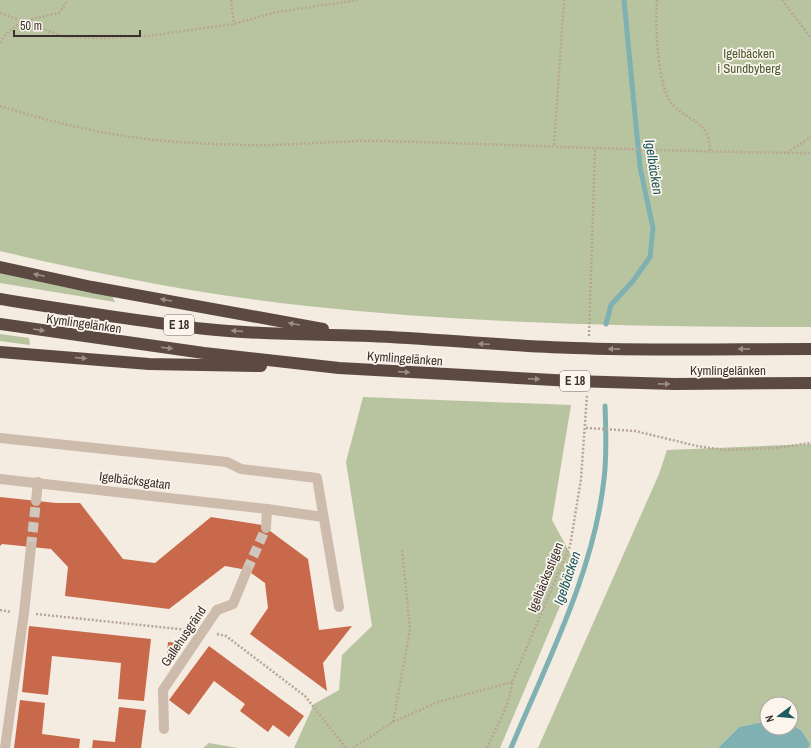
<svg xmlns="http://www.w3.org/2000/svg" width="811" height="748" font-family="'Archivo Narrow',sans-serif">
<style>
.green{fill:#b8c4a0}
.water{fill:#7fb0b2}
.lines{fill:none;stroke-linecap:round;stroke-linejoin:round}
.stream{stroke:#7fb0b2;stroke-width:5}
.building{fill:#c8694b}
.minor-tunnel{stroke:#cfc6bd;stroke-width:10;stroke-dasharray:10 5;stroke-linecap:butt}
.path{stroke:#b9a596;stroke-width:2.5;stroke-dasharray:2 2;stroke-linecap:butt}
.service{stroke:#cdbbac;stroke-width:10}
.minor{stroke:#cdbbac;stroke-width:10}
.motorway{stroke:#5c4a42;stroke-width:12}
.oneway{fill:#9c8e87}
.labels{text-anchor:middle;stroke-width:3.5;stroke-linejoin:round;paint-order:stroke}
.shield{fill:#fbf5ee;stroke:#756b66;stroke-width:1}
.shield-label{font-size:12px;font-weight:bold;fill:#3b302b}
.park-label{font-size:13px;fill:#4a5a2e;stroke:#fbf5ee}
.street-label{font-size:13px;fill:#3b302b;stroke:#fbf5ee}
.water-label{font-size:14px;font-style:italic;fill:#1f5a5e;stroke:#fbf5ee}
</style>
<rect width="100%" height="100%" fill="#f4ebe1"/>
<g class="green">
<path d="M 0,0 L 811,0 L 811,327 C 643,327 474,324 307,306 C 204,295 101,275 0,251 Z"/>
<polygon points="0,272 112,296 115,302 0,283"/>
<polygon points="0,334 29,338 30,345 0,341"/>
<polygon points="363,397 571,405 552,520 577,566 500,748 294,748 314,704 339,690 342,655 372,626 346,462"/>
<polygon points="811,444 811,748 808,748 810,744 802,731 791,724 791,704 767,704 767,721 739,727 718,748 538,748 659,474 667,450"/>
<polygon points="209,743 238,748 203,748"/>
</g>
<polygon class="water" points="767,721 767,728 791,728 791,724 802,731 810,744 808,748 718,748 739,727"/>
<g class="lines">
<g class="stream">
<polyline points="606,324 611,305 633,281 650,257 653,228 640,167 624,0"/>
<path d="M 511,748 C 547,662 594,572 604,479 C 607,455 606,430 605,406"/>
</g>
</g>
<g class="building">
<polygon points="0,497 56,503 80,503 123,559 155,563 211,517 262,525 308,559 319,630 352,626 323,663 327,691 250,634 268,608 265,583 247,570 225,566 169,609 65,596 68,567 51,549 2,544 0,546"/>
<polygon points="29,626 151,639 144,701 118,699 121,663 52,656 48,695 22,692"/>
<polygon points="168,642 179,643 178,655 167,654"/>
<polygon points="209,646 304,716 289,737 273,725 268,732 240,711 245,704 214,681 189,715 169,700"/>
<polygon points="20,700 45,703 42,734 80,739 79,748 14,748"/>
<polygon points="119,707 146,710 141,748 92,748 93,740 115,742"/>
</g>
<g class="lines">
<g class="minor-tunnel">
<polyline points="31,547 36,501"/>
<polyline points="247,570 266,528"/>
</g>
<g class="path">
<polyline points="231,0 234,24"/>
<path d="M 657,0 C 655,24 657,86 672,104 C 689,123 709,119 710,151"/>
<polyline points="782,0 811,38"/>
<polyline points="0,13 65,37 103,38 147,36 234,24 277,12 358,0"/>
<path d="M 0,43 C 12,21 36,18 59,13 L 68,0"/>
<path d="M 0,106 C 39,118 79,129 119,135 C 161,142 204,144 246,145 C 292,146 339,140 385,141 C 527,145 669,152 811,153"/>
<polyline points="554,145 564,0"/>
<polyline points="787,153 811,137"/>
<polyline points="589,336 595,149"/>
<polyline points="586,428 635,431 697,446 724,450 775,448 811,443"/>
<polyline points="0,610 11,612"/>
<polyline points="36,614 188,630"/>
<polyline points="217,634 226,636 305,696 346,748"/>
<polyline points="393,722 410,630 402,550"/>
<polyline points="353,748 393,722 438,702 512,682"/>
<path d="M 487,748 C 496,727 510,705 512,682 L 570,546 L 581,479 L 587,395"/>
</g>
<g class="service">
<polyline points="0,438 227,462 241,469 317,478 339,607"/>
<polyline points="267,509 323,517"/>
<polyline points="164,729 163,690 217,610"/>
<polyline points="5,748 24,613 31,547"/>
</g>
<g class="minor">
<polyline points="0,479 267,509 266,528"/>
<polyline points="36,501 38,482"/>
<polyline points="217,610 233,604 247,570"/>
</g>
<g class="motorway">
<polyline points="0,267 92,287 323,329"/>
<path d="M 0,299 C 69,310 137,321 206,329 C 261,335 315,334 370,336 C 438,339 506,346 574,348 C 653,351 732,349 811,349"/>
<polyline points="0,324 204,353 339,368 572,381 675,384 811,383"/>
<polyline points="0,352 149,364 261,366"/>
</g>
</g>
<defs><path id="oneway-solid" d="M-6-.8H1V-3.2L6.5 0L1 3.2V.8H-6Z"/></defs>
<g class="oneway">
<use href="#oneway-solid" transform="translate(39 275) rotate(-168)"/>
<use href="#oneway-solid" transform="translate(166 300) rotate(-170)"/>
<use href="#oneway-solid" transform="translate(294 324) rotate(-170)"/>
<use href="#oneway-solid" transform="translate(39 330) rotate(9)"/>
<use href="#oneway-solid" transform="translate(237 331) rotate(-176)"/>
<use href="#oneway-solid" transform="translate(484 344) rotate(-177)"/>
<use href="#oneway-solid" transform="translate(167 348) rotate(7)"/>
<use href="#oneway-solid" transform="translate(614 349) rotate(-179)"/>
<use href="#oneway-solid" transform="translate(744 349) rotate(179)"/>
<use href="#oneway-solid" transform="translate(81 358) rotate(5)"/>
<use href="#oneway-solid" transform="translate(404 372) rotate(4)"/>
<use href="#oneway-solid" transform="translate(534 379) rotate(3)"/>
<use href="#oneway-solid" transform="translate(664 384) rotate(1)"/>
</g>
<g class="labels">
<g class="shield">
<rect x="164" y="315" width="30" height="20" rx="3"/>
<rect x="560" y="371" width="30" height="20" rx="3"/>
</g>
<g class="shield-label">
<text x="179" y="329">E 18</text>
<text x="575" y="385">E 18</text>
</g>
<g class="park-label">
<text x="749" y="58">Igelbäcken<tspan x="749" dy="15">i Sundbyberg</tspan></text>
</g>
<g class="street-label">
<text transform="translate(84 323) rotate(8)" y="5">Kymlingelänken</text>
<text transform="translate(405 358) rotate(4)" y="5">Kymlingelänken</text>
<text x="728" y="375">Kymlingelänken</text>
<text transform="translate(135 480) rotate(7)" y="5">Igelbäcksgatan</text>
<text transform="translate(545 577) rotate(-68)" y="5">Igelbäcksstigen</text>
<text transform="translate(183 636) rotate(-56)" y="5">Gallehusgränd</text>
</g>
<g class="water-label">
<text transform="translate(654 167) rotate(81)" y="5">Igelbäcken</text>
<text transform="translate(567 578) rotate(-71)" y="5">Igelbäcken</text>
</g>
</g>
<g transform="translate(779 716) rotate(254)"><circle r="19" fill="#fbf5ee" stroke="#aea6a0"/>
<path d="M0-3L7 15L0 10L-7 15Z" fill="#1f5a5e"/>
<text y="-6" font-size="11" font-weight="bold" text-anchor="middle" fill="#3b302b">N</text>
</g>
<path d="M14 30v6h126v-6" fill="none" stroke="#3b302b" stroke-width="2"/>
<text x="20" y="30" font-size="12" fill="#3b302b" stroke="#fbf5ee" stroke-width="3" paint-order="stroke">50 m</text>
</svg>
